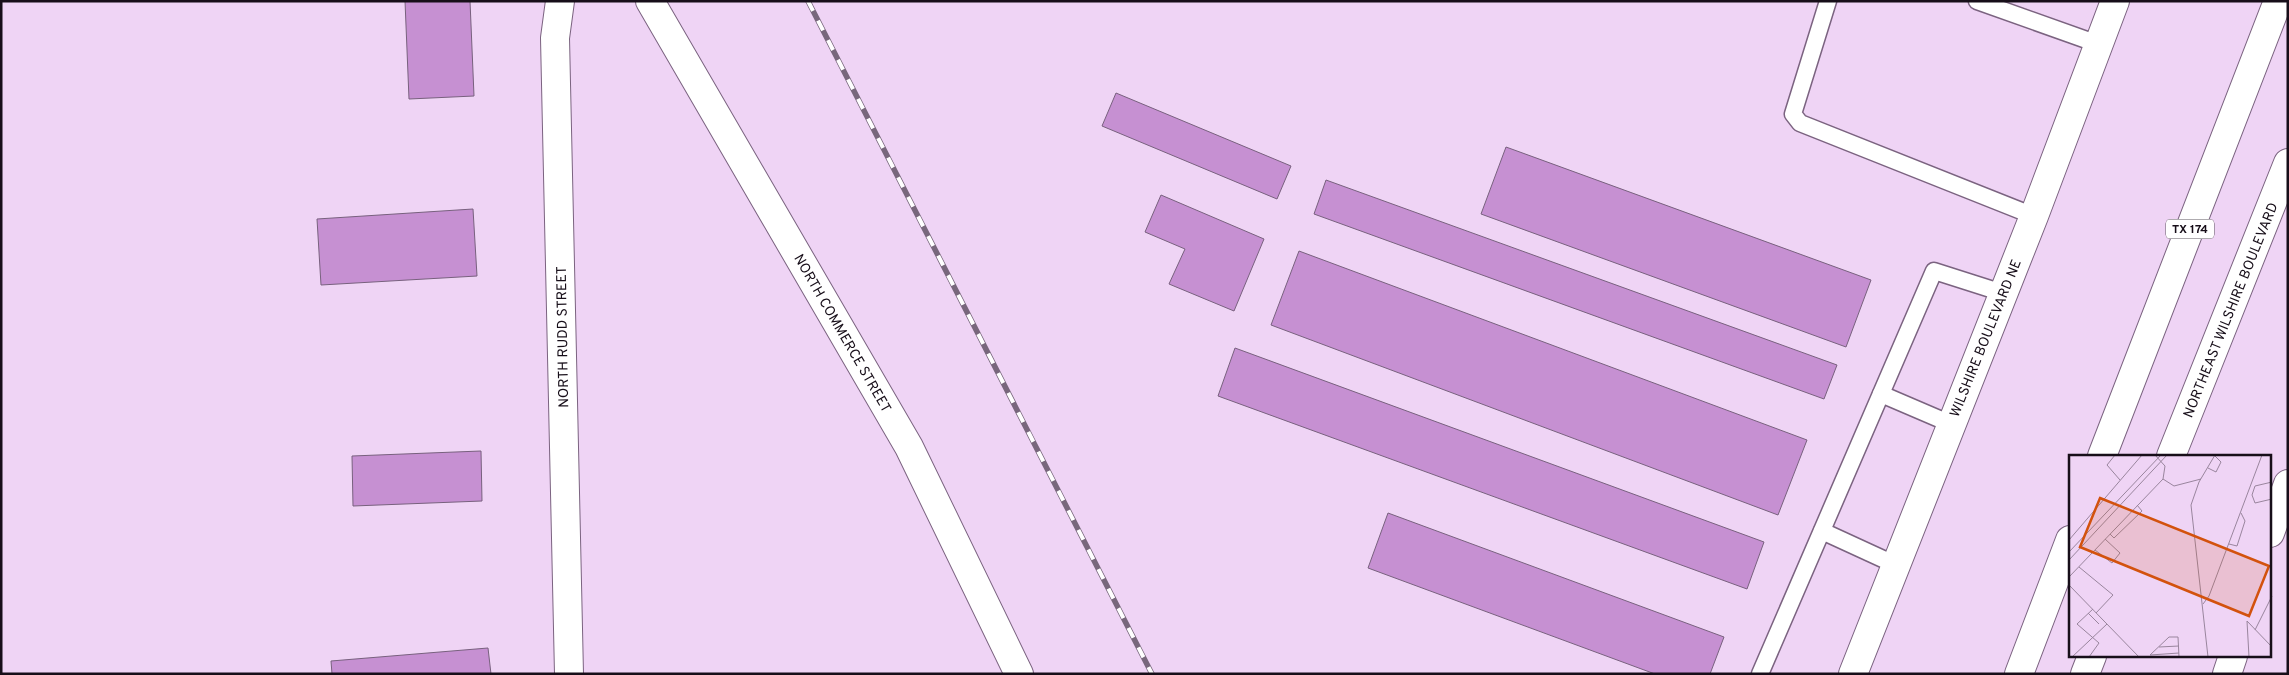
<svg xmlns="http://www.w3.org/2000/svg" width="2289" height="675" font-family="Overpass,sans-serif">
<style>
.building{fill:#c690d2;stroke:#78617e}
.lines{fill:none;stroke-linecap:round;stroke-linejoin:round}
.service-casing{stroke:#7b6380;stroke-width:19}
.minor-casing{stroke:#7b6380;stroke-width:30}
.primary-casing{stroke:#7b6380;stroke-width:30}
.service{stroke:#fff;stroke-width:16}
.minor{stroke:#fff;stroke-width:28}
.primary{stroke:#fff;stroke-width:28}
.rail-casing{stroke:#78677c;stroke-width:5.5}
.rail{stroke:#fff;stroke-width:4;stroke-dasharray:11;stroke-linecap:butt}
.labels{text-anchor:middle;stroke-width:4;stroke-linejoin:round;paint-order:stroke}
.shield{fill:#fff;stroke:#5d565e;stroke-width:1}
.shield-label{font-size:12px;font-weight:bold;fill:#170e19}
.street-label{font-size:14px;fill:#170e19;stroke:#fff}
.inset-road{fill:none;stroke:#99859d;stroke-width:1}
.view{fill:#d3520d;fill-opacity:0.15;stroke:#d3520d;stroke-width:2.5}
.inset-edge{fill:none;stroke:#170e19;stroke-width:2.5}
</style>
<rect width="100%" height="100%" fill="#efd4f5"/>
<g class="building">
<polygon points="405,1 470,1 474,96 409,99"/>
<polygon points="1116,93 1291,166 1277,199 1102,126"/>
<polygon points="1506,147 1871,280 1846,347 1481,214"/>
<polygon points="1326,180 1837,365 1824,399 1314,214"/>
<polygon points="1161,195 1264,239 1234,311 1169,284 1185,249 1145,232"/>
<polygon points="473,209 477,276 321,285 317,219"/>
<polygon points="1299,251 1807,440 1778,515 1271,325"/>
<polygon points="1235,348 1764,542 1747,589 1218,396"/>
<polygon points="481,451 482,501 353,506 352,456"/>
<polygon points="1388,513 1724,637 1710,674 1655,674 1368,568"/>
<polygon points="488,648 491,674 332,674 331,661"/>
</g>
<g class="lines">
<g class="service-casing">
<g id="service">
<polyline points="1828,1 1793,114 1800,123 2034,216"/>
<polyline points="1977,1 2098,44"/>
<polyline points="1881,394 1951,424"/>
<polyline points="1822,531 1896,565"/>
<polyline points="1760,674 1934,271 2003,293"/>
</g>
</g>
<g class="minor-casing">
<g id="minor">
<polyline points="560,1 555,38 569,674"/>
<polyline points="650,1 909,447 1019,674"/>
<polyline points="2270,533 2288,484"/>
<polyline points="1853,674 2034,216 2115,1"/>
<polyline points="2227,674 2233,656"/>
</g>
</g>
<g class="primary-casing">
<g id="primary">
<polyline points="2102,456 2278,1"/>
<polyline points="2171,456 2288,163"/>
<polyline points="2019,674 2070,540"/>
<polyline points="2085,674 2092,656"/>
</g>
</g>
<use href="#service" class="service"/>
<use href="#minor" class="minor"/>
<use href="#primary" class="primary"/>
<g class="rail-casing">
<polyline id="rail" points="808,1 1152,674"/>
</g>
<use href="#rail" class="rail"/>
</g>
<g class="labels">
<rect class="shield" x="2166" y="219.5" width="48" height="19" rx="4"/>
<g class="shield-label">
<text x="2190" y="233">TX 174</text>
</g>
<g class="street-label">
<text transform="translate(2230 310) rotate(-68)" y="5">NORTHEAST WILSHIRE BOULEVARD</text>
<text transform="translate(843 333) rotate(60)" y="5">NORTH COMMERCE STREET</text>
<text transform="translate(562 337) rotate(-91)" y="5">NORTH RUDD STREET</text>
<text transform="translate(1985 338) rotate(-68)" y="5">WILSHIRE BOULEVARD NE</text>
</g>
</g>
<g transform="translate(2069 455)">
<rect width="202" height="202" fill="#efd4f5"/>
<path class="inset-road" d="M 46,0 L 38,10 L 51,25M 139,13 L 147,17 L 152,7 L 146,1M 94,24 L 105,31 L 132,24M 186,31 L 183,40 L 186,48 L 203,44M 186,31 L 203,27M 41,79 L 45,83 L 73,56 L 68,50M 0,85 L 73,0M 160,89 L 168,91 L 176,66 L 172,58M 26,95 L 43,108 L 51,98 L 36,84M 0,97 L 92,0M 0,105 L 98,0M 10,112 L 44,140 L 27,158M 0,122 L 94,24 L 96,11 L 86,0M 0,130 L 70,202M 134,149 L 140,141 L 193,0M 19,158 L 30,169M 186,175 L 203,141M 90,192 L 110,191M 110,198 L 81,200 L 100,182 L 109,182 L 110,202M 3,202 L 38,169M 20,202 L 30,188 L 8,169 L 24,154M 139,202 L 122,50 L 130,27 L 146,0M 180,202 L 178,166 L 203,192"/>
<path class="view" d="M 31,43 L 200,111 L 180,161 L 11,92 Z"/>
<rect width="202" height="202" class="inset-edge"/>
</g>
<rect width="2289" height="675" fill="none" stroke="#170e19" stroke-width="5"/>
</svg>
